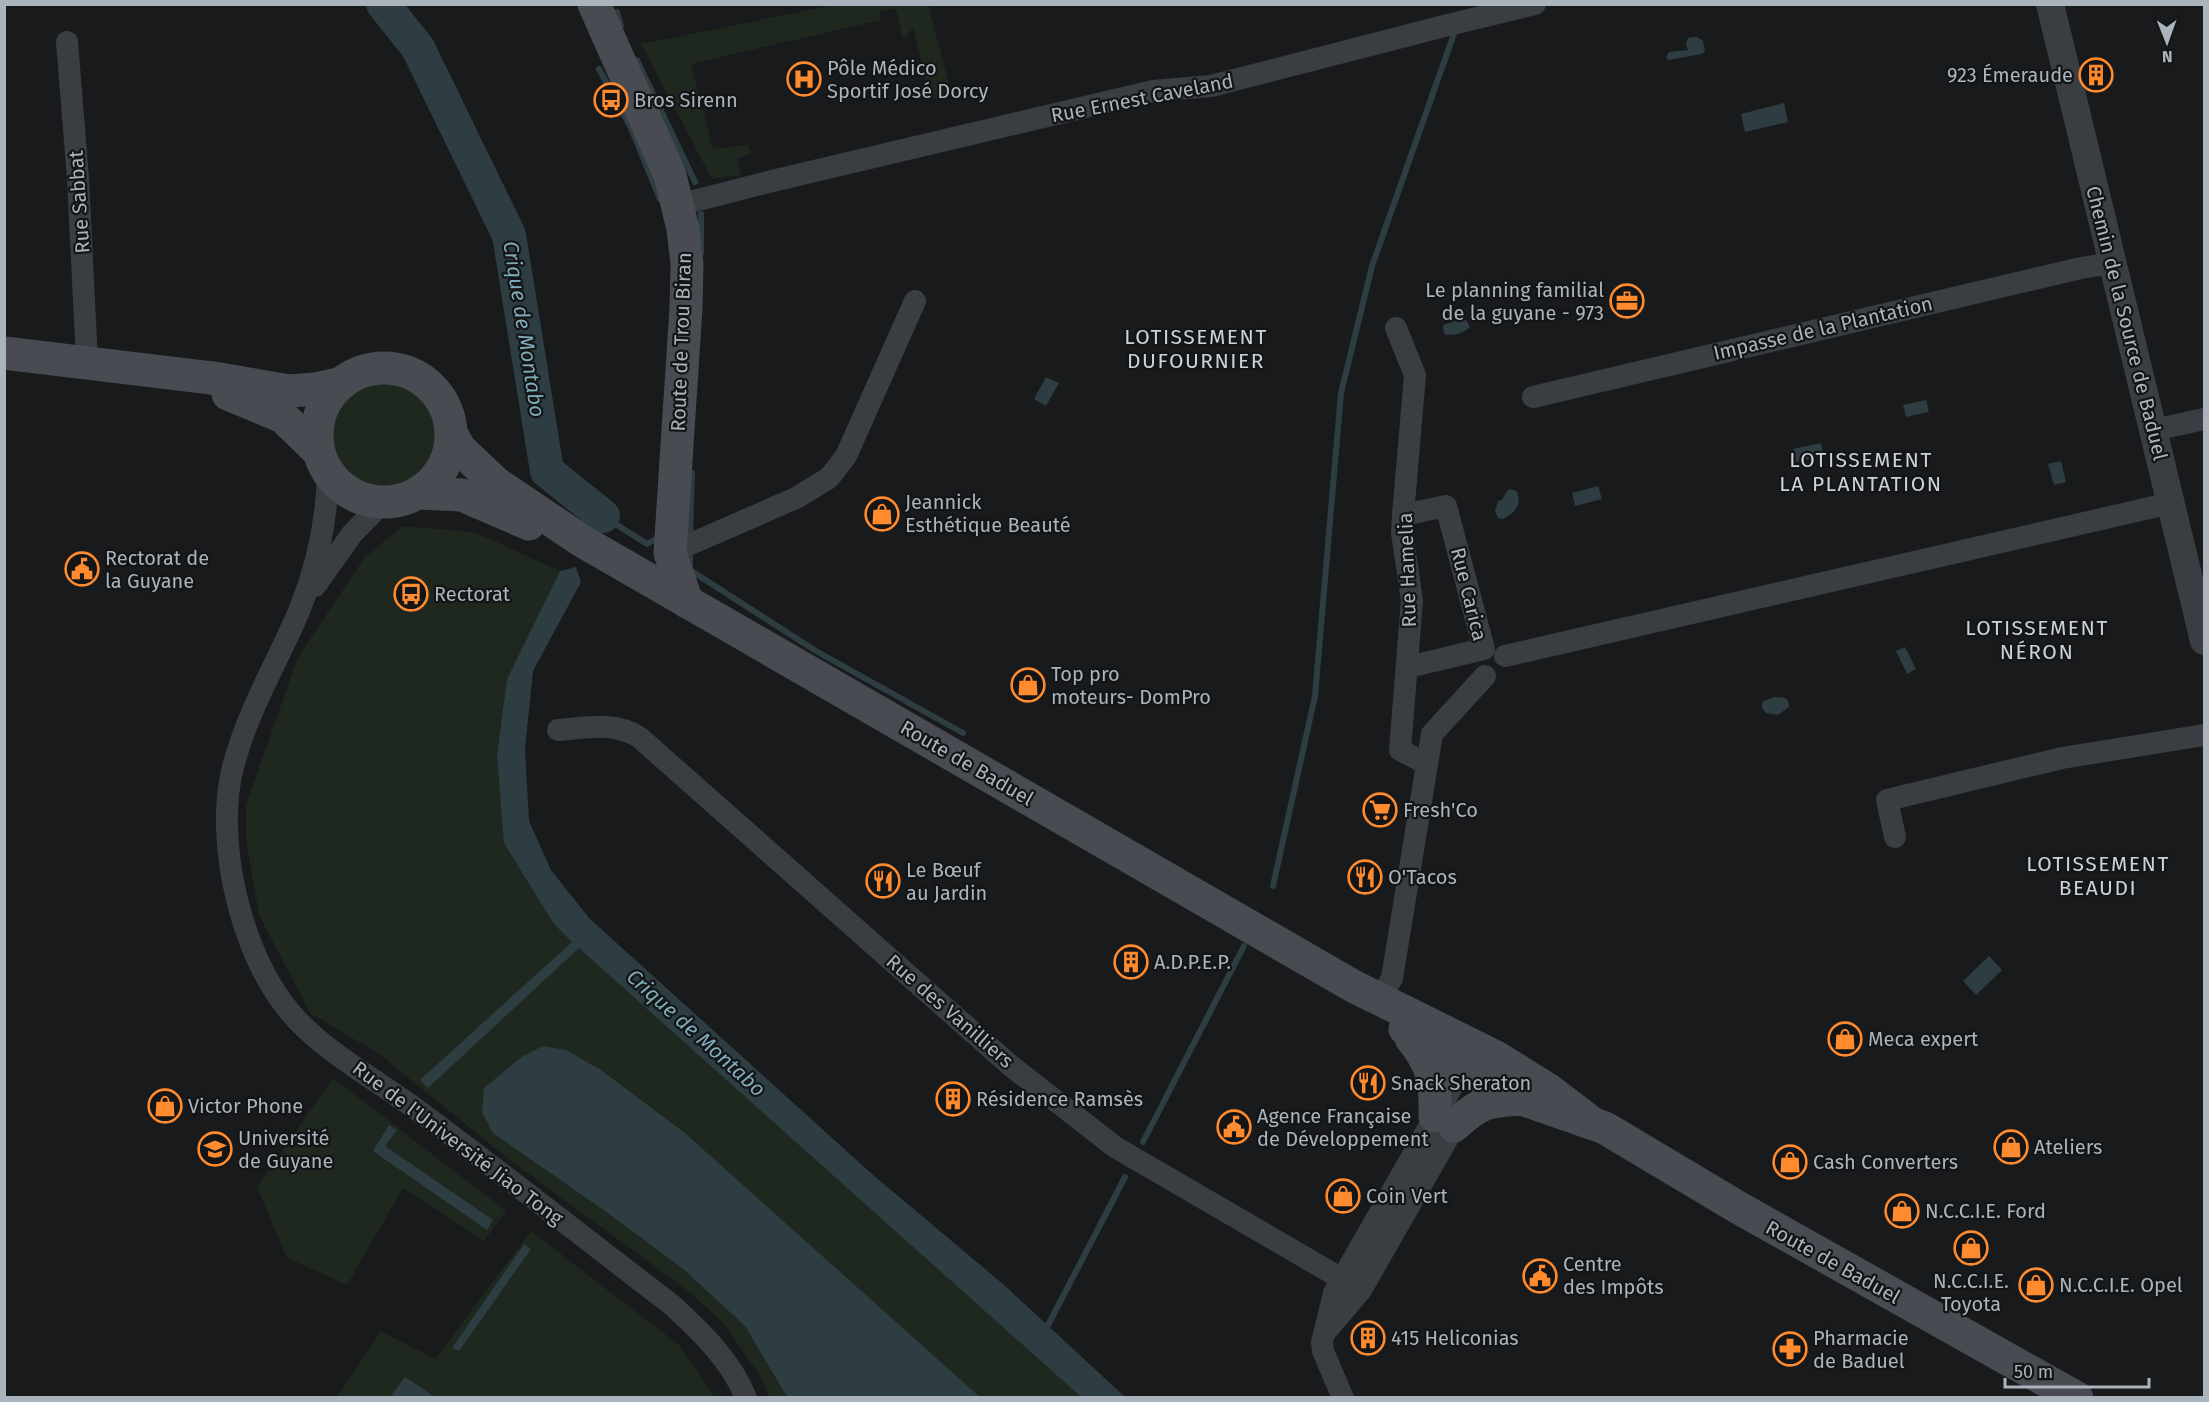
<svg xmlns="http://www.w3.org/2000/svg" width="2209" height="1402" font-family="'Fira Sans',sans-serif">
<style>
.green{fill:#1f281f}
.water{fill:#2d3d42}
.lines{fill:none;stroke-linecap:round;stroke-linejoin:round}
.stream{stroke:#2d3d42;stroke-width:6}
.river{stroke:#2d3d42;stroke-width:34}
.minor{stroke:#3a3d42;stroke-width:22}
.tertiary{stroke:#3a3d42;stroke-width:28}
.secondary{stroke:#484c52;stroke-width:33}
.labels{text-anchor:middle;stroke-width:4.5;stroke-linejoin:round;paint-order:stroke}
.poi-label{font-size:20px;fill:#abb4bd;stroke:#141517;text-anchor:start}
.street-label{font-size:20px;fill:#abb4bd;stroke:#141517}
.water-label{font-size:21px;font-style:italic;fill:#7facbb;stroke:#141517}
.neighbourhood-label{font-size:21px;letter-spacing:1.5px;fill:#ccd2d8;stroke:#141517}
</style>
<rect width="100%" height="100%" fill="#191a1c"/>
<g class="green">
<polygon points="834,5 928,5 952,94 930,99 913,28 903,39 896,9 879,12 881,20 691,64 713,149 748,145 751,154 737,158 741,175 712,179 641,44"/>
<circle cx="383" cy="436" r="55"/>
<polygon points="403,526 474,532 560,571 507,679 497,755 554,924 1081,1397 980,1397 685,1133 601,1070 566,1050 605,1211 683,1269 745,1326 787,1397 769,1397 761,1377 724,1324 691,1293 515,1164 379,1054 310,1013 259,915 246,839 246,805 298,657 365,557"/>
<polygon points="333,1078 506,1211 484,1241 403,1188 347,1285 287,1258 257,1187"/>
<polygon points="531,1231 679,1345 715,1397 336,1398 381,1331 435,1359"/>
</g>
<g class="water">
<polygon points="1691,37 1697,37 1703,41 1705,51 1702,54 1668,60 1666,57 1669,52 1688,50 1686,44 1688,38"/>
<polygon points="1784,103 1788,122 1745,132 1741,114"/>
<path d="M 1460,319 L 1466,320 L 1470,327 C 1463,333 1452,337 1444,334 L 1443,325 Z"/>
<polygon points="1046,377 1059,383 1046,406 1034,399"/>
<polygon points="1926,400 1929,412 1906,417 1903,405"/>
<polygon points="1821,443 1824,456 1796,462 1793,449"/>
<polygon points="2061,461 2066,482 2054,485 2048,464"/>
<polygon points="1598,486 1602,499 1575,506 1572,493"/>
<path d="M 1510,489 L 1517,491 C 1522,505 1515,513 1503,519 L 1498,518 L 1495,511 L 1498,501 L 1502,500 L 1507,491 Z"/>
<polygon points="576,567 581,582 533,671 525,749 529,821 551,870 589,918 873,1175 1003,1284 1125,1397 1081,1397 579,948 428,1088 420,1080 572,942 554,924 504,843 497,755 507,679 560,571"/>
<polygon points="1905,647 1916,669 1907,674 1896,651"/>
<polygon points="1774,697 1786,698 1789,703 1789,707 1778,715 1766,713 1762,708 1762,702"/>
<polygon points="1989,956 2002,970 1976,995 1963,981"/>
<polygon points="543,1046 566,1050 601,1070 685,1133 980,1397 787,1397 745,1326 683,1269 605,1211 493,1133 482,1112 484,1088 523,1056"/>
<polygon points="389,1125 397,1130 385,1146 493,1220 487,1230 373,1151"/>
<polygon points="524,1244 531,1249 459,1351 452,1348"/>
<polygon points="405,1377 435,1397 390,1397"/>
</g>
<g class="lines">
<g class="stream">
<polyline points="617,12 621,26"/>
<polyline points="637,60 695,182"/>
<polyline points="599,69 631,128 660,199"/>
<polyline points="701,214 701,253"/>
<polyline points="603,516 647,544 661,536"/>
<polyline points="690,537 692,473"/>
<polyline points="690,557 690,570 816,651 963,733"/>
<polyline points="1273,886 1315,696 1341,393 1372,266 1456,28"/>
<polyline points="1143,1142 1244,946"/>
<polyline points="1045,1331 1125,1177"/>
</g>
<polyline class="river" points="383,4 418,48 509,235 547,471 603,516"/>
<g class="minor">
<polyline points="67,42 78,178 87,362"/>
<polyline points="678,205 768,182 1153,91 1211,86 1448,25 1535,4"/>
<polyline points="1396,328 1415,375 1403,515 1402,533 1412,600 1400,750 1427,764"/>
<polyline points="1533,397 2081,268 2113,263"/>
<polyline points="2154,430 2204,419"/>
<path d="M 328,472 C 327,521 317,567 299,611 C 277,663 247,712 233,767 C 214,840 241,955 290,1012 C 321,1050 380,1082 420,1112 C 505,1175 588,1241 672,1305 C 701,1332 731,1360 746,1398"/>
<polyline points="1403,515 1446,506 1484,649 1408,667"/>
<polyline points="670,553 796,498 829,478 846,456 915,301"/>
<polyline points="315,586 352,534 382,503"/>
<polyline points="1505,656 2171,503"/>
<path d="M 558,730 C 587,728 613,721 639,737 L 1011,1066 L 1115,1147 L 1361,1290"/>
<polyline points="1895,837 1887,800 2062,758 2204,735"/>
<polyline points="1380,999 1392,978 1432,734 1485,676"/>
<polyline points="1326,1331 1361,1290 1461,1115"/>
<polyline points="1343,1398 1323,1351 1322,1342 1334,1293 1469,1057"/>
</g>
<polyline class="tertiary" points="2050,4 2204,641"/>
<g class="secondary">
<polyline points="594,4 670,175 683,229 687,264 686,308 670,553 687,602"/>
<polyline points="4,353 220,379 289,391 315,389 342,383"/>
<circle cx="384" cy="435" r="67"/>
<polyline points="228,394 283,417 318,451"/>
<polyline points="452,435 460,449 496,483 582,541 1353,986 1496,1057 1549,1090 1591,1122"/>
<polyline points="420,493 462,495 529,524"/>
<polyline points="1405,1029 1462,1069 1482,1080 1522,1099 1605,1128 1739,1208 2077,1398"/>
<path d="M 1411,1038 C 1433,1065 1436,1082 1435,1116"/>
<path d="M 1454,1126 C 1480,1102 1487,1101 1522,1099"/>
</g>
</g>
<defs>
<g id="building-ring" transform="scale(1.725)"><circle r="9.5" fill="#141517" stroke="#ff8b2e" stroke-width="1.5"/><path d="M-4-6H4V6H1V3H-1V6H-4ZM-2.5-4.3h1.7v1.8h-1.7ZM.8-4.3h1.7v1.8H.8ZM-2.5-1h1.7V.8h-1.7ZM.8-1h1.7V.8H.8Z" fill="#ff8b2e"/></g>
<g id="hospital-ring" transform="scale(1.725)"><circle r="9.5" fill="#141517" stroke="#ff8b2e" stroke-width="1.5"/><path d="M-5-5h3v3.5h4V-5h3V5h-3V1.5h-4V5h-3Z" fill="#ff8b2e"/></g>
<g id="bus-ring" transform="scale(1.725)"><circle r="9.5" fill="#141517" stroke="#ff8b2e" stroke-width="1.5"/><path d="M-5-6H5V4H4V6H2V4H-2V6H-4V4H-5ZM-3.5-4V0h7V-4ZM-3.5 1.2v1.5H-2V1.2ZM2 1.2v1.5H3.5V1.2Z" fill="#ff8b2e"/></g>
<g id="office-ring" transform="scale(1.725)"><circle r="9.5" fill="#141517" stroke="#ff8b2e" stroke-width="1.5"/><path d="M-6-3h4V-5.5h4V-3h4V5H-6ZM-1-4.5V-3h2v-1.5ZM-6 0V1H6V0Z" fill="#ff8b2e"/></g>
<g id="shop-ring" transform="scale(1.725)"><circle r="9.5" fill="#141517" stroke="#ff8b2e" stroke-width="1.5"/><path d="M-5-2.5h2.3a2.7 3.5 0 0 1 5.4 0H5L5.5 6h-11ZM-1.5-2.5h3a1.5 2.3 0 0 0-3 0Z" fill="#ff8b2e"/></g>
<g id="civic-ring" transform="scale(1.725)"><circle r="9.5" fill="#141517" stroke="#ff8b2e" stroke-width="1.5"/><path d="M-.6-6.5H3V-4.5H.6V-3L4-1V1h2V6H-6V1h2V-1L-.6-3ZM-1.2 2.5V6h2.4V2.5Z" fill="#ff8b2e"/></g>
<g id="supermarket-ring" transform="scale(1.725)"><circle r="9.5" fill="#141517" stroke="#ff8b2e" stroke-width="1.5"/><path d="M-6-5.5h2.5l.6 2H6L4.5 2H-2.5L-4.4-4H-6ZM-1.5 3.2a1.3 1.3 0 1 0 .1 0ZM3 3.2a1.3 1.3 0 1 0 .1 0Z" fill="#ff8b2e"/></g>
<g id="restaurant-ring" transform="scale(1.725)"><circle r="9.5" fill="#141517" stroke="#ff8b2e" stroke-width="1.5"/><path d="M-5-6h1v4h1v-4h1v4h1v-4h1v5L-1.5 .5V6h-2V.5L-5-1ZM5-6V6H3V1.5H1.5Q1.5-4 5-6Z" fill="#ff8b2e"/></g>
<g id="university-ring" transform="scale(1.725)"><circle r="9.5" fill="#141517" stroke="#ff8b2e" stroke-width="1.5"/><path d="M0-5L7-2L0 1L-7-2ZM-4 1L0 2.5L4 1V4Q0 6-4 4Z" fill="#ff8b2e"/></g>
<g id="pharmacy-ring" transform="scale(1.725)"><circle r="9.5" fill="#141517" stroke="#ff8b2e" stroke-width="1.5"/><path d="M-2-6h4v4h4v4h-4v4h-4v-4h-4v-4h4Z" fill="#ff8b2e"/></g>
</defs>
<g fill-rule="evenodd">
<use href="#building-ring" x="2096" y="75"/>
<use href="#hospital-ring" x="804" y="79"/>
<use href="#bus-ring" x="611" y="100"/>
<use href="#office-ring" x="1627" y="301"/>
<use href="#shop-ring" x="882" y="514"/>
<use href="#civic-ring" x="82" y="569"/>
<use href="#bus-ring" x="411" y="594"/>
<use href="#shop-ring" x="1028" y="685"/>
<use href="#supermarket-ring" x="1380" y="810"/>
<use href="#restaurant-ring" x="1365" y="877"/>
<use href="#restaurant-ring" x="883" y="881"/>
<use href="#building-ring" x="1131" y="962"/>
<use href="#shop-ring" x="1845" y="1039"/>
<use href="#restaurant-ring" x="1368" y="1083"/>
<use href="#building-ring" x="953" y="1099"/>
<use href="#shop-ring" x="165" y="1106"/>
<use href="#civic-ring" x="1234" y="1127"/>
<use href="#shop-ring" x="2011" y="1147"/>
<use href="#university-ring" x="215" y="1149"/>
<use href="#shop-ring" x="1790" y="1162"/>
<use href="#shop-ring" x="1343" y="1196"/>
<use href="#shop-ring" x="1902" y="1211"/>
<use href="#shop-ring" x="1971" y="1248"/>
<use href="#civic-ring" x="1540" y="1276"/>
<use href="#shop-ring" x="2036" y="1285"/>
<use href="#building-ring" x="1368" y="1338"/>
<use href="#pharmacy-ring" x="1790" y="1349"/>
</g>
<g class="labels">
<g class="poi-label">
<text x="827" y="75">Pôle Médico<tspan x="827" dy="23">Sportif José Dorcy</tspan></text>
<text x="2073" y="82" text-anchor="end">923 Émeraude</text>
<text x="634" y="107">Bros Sirenn</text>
<text x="1604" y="297" text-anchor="end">Le planning familial<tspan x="1604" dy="23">de la guyane - 973</tspan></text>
<text x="905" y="509">Jeannick<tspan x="905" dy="23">Esthétique Beauté</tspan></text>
<text x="105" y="565">Rectorat de<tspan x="105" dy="23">la Guyane</tspan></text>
<text x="434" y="601">Rectorat</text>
<text x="1051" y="681">Top pro<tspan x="1051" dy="23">moteurs- DomPro</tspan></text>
<text x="1403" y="817">Fresh'Co</text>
<text x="906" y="877">Le Bœuf<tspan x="906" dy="23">au Jardin</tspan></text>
<text x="1388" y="884">O'Tacos</text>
<text x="1154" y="969">A.D.P.E.P.</text>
<text x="1868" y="1046">Meca expert</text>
<text x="1391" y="1090">Snack Sheraton</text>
<text x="976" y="1106">Résidence Ramsès</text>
<text x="188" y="1113">Victor Phone</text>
<text x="1257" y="1123">Agence Française<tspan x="1257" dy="23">de Développement</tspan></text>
<text x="238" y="1145">Université<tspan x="238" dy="23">de Guyane</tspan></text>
<text x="2034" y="1154">Ateliers</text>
<text x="1813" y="1169">Cash Converters</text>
<text x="1366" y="1203">Coin Vert</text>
<text x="1925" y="1218">N.C.C.I.E. Ford</text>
<text x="1563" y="1271">Centre<tspan x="1563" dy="23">des Impôts</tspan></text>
<text x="1971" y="1288" text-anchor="middle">N.C.C.I.E.<tspan x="1971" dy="23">Toyota</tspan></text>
<text x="2059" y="1292">N.C.C.I.E. Opel</text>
<text x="1391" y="1345">415 Heliconias</text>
<text x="1813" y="1345">Pharmacie<tspan x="1813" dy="23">de Baduel</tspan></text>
</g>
<g class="street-label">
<text transform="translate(1142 98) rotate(-11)" y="7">Rue Ernest Caveland</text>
<text transform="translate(79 202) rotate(-94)" y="7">Rue Sabbat</text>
<text transform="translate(2127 323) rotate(76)" y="7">Chemin de la Source de Baduel</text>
<text transform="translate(1823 328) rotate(-13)" y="7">Impasse de la Plantation</text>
<text transform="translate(681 342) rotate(-88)" y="7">Route de Trou Biran</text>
<text transform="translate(1407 570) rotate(-92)" y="7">Rue Hamelia</text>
<text transform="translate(1469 594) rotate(76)" y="7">Rue Carica</text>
<text transform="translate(967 763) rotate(30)" y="7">Route de Baduel</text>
<text transform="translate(950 1011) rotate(41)" y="7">Rue des Vanilliers</text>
<text transform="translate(458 1143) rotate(37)" y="7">Rue de l'Université Jiao Tong</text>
<text transform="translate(1833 1262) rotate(29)" y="7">Route de Baduel</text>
</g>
<g class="water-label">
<text transform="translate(524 329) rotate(81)" y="7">Crique de Montabo</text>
<text transform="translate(696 1033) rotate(42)" y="7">Crique de Montabo</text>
</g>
<g class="neighbourhood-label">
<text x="1196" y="344">LOTISSEMENT<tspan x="1196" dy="24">DUFOURNIER</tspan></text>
<text x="1861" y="467">LOTISSEMENT<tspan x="1861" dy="24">LA PLANTATION</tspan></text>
<text x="2037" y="635">LOTISSEMENT<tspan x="2037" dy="24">NÉRON</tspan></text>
<text x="2098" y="871">LOTISSEMENT<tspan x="2098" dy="24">BEAUDI</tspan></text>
</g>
</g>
<rect width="2209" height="1402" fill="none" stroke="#abb4bd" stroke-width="12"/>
<g transform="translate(2167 42) rotate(179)" stroke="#141517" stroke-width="4.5" paint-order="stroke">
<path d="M0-4.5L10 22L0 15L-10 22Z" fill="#abb4bd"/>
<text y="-9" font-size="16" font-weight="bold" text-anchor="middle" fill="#abb4bd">N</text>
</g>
<path d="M2005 1378v9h144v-9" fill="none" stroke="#abb4bd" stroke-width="3"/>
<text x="2014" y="1378" font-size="18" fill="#abb4bd" stroke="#141517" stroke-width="4.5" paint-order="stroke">50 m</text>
</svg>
